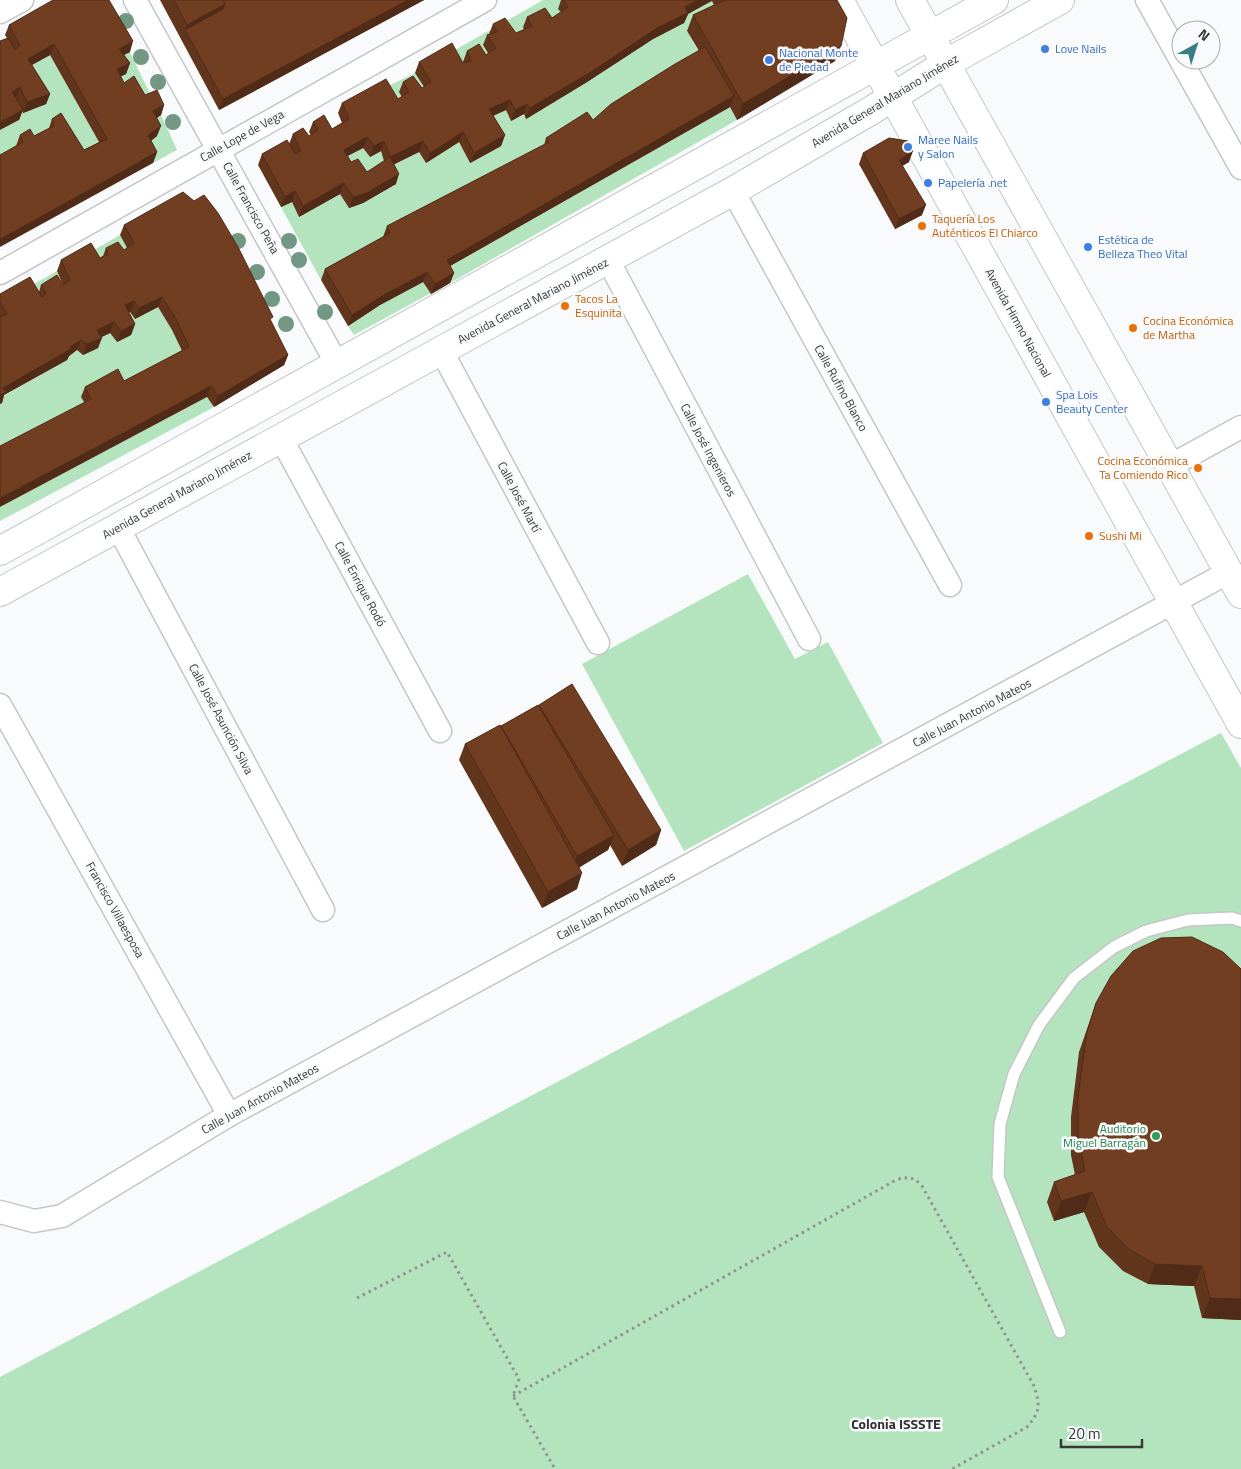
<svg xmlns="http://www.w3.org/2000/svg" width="1241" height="1469" font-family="'Titillium Web',sans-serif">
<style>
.green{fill:#b4e4be}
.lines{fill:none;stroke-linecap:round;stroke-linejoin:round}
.lane-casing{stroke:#c5c6c7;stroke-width:14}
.street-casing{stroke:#c5c6c7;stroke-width:25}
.secondary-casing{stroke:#c5c6c7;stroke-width:30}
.primary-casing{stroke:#c5c6c7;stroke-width:30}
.path{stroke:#929293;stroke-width:3;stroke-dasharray:2.5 4;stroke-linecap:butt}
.lane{stroke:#fff;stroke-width:11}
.street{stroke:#fff;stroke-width:22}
.secondary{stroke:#fff;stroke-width:28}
.primary{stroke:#fff;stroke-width:28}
.tree{fill:#729883}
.wall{fill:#62351d;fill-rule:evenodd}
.shaded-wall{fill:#502b18}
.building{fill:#723e22;stroke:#502b18;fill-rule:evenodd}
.shop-dot{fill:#3f7fe0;stroke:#f9fafb;stroke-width:2}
.food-dot{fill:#e8710a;stroke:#f9fafb;stroke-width:2}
.leisure-dot{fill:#2e9e5b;stroke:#f9fafb;stroke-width:2}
.labels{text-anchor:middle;stroke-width:5;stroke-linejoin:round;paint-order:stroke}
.shop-label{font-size:12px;fill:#366cbe;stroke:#f9fafb;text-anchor:start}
.street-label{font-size:12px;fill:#383839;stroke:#f9fafb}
.food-label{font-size:12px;fill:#c56008;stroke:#f9fafb;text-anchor:start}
.leisure-label{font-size:12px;fill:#27864d;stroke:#f9fafb;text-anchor:end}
.neighbourhood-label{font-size:14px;font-weight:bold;fill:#2f3030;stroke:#f9fafb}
</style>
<rect width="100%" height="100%" fill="#f9fafb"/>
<g class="green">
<polygon points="543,0 570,0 564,18 523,27 528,36 467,71 448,54"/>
<polygon points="713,0 720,15 687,31 702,58 387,244 321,280 281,207 292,202 300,217 340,194 349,207 363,203 395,185 363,182 340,160 363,148 370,157 381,151 387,168 419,152 426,163 459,142 470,163 485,119 506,110 511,121 557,100 653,39 683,24 681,18"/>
<polygon points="130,52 153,100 113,80 115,59"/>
<polygon points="50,55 103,149 80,161 48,129 16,145 19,152 0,163 0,130 19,120 8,103 16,98 23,113 24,69"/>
<polygon points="415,73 428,93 394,110 382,89"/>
<polygon points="730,107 737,120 450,283 443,270"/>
<polygon points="161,115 177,150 153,163 144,145 149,122"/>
<polygon points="120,235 130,254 104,265 87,254"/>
<polygon points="57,271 66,291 37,296 27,288"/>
<polygon points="423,282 431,293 354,335 348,326 380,305"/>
<polygon points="158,307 172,330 185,358 0,454 0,404 2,403 0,398 67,360 66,357 110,333 117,342 121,316 130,312 136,319"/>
<polygon points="207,397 214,407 0,521 0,507"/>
<polygon points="748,574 795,659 828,642 883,743 684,851 582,664"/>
<polygon points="1221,733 1241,768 1241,1469 0,1469 0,1377 778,965"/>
</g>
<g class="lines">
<g class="lane-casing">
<polyline id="lane" points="1060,1332 998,1177 1000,1124 1014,1074 1039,1025 1074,978 1114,947 1146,931 1188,920 1232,918 1241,921"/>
</g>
<g class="street-casing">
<g id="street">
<polyline points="135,0 337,364"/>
<polyline points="1147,0 1241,168"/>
<polyline points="0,12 22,0"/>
<polyline points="733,191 950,585"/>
<polyline points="608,260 809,639"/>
<polyline points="0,273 485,0"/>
<polyline points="441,350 598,643"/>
<polyline points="281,438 440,731"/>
<polyline points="1170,466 1241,427"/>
<polyline points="118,527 323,910"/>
<polyline points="0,705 229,1115"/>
<polyline points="0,1212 34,1221 62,1216 229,1115 1229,572"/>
</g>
</g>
<g class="secondary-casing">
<g id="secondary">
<polyline points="839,0 1241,724"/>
<polyline points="910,0 1241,594"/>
</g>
</g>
<g class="primary-casing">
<g id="primary">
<polyline points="0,551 994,0"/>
<polyline points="0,592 733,191 872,110 947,63 1060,0"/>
</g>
</g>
<g class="path">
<polyline points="357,1298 447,1252 519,1379 513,1396 555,1469"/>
<path d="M 513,1396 L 896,1180 C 908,1176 914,1177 922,1186 L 1034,1386 C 1040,1405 1041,1411 1027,1427 L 952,1469"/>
</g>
<use href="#lane" class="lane"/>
<use href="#street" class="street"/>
<use href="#secondary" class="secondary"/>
<use href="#primary" class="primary"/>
</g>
<g class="tree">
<circle cx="126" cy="21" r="8"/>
<circle cx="141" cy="57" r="8"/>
<circle cx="158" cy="82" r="8"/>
<circle cx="173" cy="122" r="8"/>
<circle cx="238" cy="241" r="8"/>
<circle cx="289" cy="241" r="8"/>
<circle cx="299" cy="260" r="8"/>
<circle cx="257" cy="272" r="8"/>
<circle cx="272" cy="299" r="8"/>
<circle cx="325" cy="312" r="8"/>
<circle cx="286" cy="324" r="8"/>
</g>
<g class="wall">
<polygon points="160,0 424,0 219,110"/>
<path d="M 561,0 L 837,0 L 835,61 L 737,120 L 730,107 L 450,266 L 454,273 L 450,283 L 431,294 L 423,282 L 380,305 L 348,326 L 321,280 L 325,269 L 383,237 L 387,226 L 544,145 L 546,138 L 593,120 L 699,51 L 687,31 L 693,15 L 714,5 L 712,1 L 688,14 L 684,23 L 653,39 L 587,82 L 526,119 L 524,114 L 511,121 L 506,110 L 493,116 L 505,135 L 501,146 L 470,163 L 459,142 L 426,163 L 419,152 L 394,164 L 396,184 L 363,203 L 349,208 L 340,194 L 299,217 L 292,202 L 281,207 L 258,165 L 262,154 L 289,144 L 293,134 L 309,136 L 311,135 L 309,132 L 313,122 L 332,129 L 342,123 L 338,113 L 342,103 L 398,99 L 402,97 L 399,92 L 403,82 L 422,88 L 424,87 L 415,73 L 419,62 L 463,63 L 464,63 L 463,62 L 467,51 L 486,55 L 488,53 L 483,45 L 487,35 L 489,34 L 493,24 L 516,33 L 524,30 L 523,27 L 527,17 L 552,18 L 561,12 L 558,9 ZM 363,148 L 370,157 L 381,151 L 384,161 L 367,172 L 351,162 L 347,156 Z"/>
<polygon points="9,25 130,52 124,55 130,63 126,74 121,76 124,83 164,105 161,115 157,118 157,136 151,141 157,152 153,163 16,146 20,135 34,136 49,128 52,119 84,150 99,142 50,55 32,65 50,94 46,104 23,113 22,111 19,120 7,38 5,35"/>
<polygon points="863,153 909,162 902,166 922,215 895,229 859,164"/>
<polygon points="124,225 271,322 288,355 284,365 214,407 207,397 84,402 81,397 85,387 124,381 182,351 172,330 158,307 135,319 130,312 129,312 135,324 131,335 117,342 110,333 101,337 98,348 83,355 77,350 69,356 67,360 4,395 2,403 0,404 0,294 39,292 41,285 63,285 57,271 61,260 100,258 103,256 106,248 124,250 127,248 120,235"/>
<polygon points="539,705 661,830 656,845 622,866 610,845 608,850 579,867 577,889 542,908 459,760 465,744 501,727 501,726 538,706"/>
<polygon points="1241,969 1241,1320 1202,1318 1194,1286 1148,1284 1123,1271 1099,1247 1084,1212 1054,1221 1047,1202 1054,1182 1075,1175 1071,1155 1071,1117 1079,1052 1096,1003"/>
</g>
<g class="shaded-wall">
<polygon points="408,0 424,0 219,110 223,99"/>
<polygon points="698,0 712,0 688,14 684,23 653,39 587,82 526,119 530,108 685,7"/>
<polygon points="225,4 219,20 185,30 187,25"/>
<polygon points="133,41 130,52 115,59 119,49"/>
<polygon points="54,44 50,55 24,69 28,59"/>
<polygon points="841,46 835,61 737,120 743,104"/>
<polygon points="130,63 126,74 113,80 117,69"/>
<polygon points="20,87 16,98 8,103 12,92"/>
<polygon points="50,94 46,104 23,113 27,102"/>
<polygon points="734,96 730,107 443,270 447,260"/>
<polygon points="510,100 506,110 485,119 489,109"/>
<polygon points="527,104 524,114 511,121 515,110"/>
<polygon points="164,105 161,115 149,122 153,111"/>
<polygon points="23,110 19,120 0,130 0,122"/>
<polygon points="161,126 157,136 144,145 148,135"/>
<polygon points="463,132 459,142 426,163 430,153"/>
<polygon points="505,135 501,146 470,163 474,153"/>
<polygon points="367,137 363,148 340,160 344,150"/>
<polygon points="384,141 381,151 370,157 374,146"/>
<polygon points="423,141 419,152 387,168 390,157"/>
<polygon points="913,151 909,162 895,170 899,160"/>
<polygon points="157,152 153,163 0,247 0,239"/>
<polygon points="399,174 396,184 363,203 349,208 353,197"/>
<polygon points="344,183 340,194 299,217 303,206"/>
<polygon points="295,191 292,202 281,207 285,197"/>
<polygon points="926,205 922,215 895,229 899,219"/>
<polygon points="427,272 423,282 380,305 348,326 352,315 384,295"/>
<polygon points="454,273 450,283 431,294 435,284"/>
<polygon points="162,297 158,307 135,319 139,308"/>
<polygon points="134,301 130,312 121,316 125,305"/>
<polygon points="114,322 110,333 94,341 97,330"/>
<polygon points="135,324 131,335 117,342 121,331"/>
<polygon points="102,338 98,348 83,355 87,344"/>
<polygon points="81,340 77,350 69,356 67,360 4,395 2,403 0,404 0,395 3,388"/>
<polygon points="288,355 284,365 214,407 218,396"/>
<polygon points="211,386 207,397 0,507 0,498"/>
<polygon points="661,830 656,845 622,866 628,850"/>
<polygon points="614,835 608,850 572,872 577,856"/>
<polygon points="582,873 577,889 542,908 548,892"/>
<polygon points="1092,1192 1084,1212 1054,1221 1061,1201"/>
<polygon points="1155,1264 1202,1266 1194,1286 1148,1284"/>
<polygon points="1210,1298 1241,1299 1241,1320 1202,1318"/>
</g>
<g class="building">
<polygon points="53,0 109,0 133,41 119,49 130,63 117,69 124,83 134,76 145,95 157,90 164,105 153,111 161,126 148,135 157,152 0,239 0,155 23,142 20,135 30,129 34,136 54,126 52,119 61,113 84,150 107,139 54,44 28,59 50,94 27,102 20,87 12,92 23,110 0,122 0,41 8,38 15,50 20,46 9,25"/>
<polygon points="174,0 223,0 225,4 187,25"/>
<polygon points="223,0 408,0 223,99 185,30 223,9 225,4"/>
<path d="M 563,0 L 698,0 L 685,7 L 688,13 L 657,28 L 591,72 L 530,108 L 527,104 L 515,110 L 510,100 L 489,109 L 505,135 L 474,153 L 463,132 L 430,153 L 423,141 L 390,157 L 399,174 L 367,193 L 353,197 L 344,183 L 303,206 L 295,191 L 285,197 L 262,154 L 287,140 L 295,154 L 301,151 L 293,134 L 303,128 L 309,136 L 318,130 L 313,122 L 324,115 L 332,129 L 349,119 L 342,103 L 386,79 L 398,99 L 409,92 L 403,82 L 413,76 L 422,88 L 431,82 L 419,62 L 452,43 L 463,63 L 471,61 L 467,51 L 479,44 L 486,55 L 496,48 L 487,35 L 497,32 L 493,24 L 505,18 L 516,33 L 532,26 L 527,17 L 545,8 L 552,18 L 568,7 ZM 367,137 L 374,146 L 384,141 L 390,157 L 367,172 L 358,159 L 351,162 L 344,150 Z"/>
<polygon points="725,0 837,0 847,18 841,46 743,104 693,15"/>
<polygon points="705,47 734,96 447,260 454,273 435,284 427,272 384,295 352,315 325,269 390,233 387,226 549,142 546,138 587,112 593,120 611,104 675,64"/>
<polygon points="889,138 908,141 913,151 899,160 926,205 899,219 863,153"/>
<polygon points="183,192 194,201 204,195 218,213 238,247 273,317 270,319 288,355 218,396 211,386 0,498 0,446 91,399 85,387 118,369 124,381 189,347 176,319 162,297 139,308 134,301 125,305 135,324 121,331 114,322 97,330 102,338 87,344 81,340 70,347 71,349 3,388 6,392 0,395 0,317 7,314 0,302 0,294 30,277 42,297 46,294 41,285 57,275 63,285 70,280 61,260 91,243 100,258 108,254 106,248 118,242 124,250 134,243 124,225"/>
<polygon points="572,684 661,830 628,850 539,705"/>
<polygon points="538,705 614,835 577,856 501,726"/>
<polygon points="500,725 582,873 548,892 465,744"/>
<polygon points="1192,937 1223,952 1241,969 1241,1299 1210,1298 1202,1266 1155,1264 1130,1250 1107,1227 1092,1192 1061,1201 1054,1182 1085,1171 1078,1135 1078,1097 1087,1032 1096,1003 1111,976 1133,951 1161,938"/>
</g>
<g class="shop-dot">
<circle cx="1045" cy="49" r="5"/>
<circle cx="769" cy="60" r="5"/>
<circle cx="908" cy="147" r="5"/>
<circle cx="928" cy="183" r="5"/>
<circle cx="1088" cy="247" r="5"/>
<circle cx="1046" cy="402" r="5"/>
</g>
<g class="food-dot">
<circle cx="922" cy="226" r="5"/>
<circle cx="565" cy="306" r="5"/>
<circle cx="1133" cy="328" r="5"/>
<circle cx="1198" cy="468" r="5"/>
<circle cx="1089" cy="536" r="5"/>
</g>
<circle class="leisure-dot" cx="1156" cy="1136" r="5"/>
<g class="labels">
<g class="shop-label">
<text x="1055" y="53">Love Nails</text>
<text x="779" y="57">Nacional Monte<tspan x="779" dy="14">de Piedad</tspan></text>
<text x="918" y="144">Maree Nails<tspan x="918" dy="14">y Salon</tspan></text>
<text x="938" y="187">Papelería .net</text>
<text x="1098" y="244">Estética de<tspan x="1098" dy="14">Belleza Theo Vital</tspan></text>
<text x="1056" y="399">Spa Lois<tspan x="1056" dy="14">Beauty Center</tspan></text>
</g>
<g class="street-label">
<text transform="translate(885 101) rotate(-31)" y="4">Avenida General Mariano Jiménez</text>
<text transform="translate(242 136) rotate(-29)" y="4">Calle Lope de Vega</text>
<text transform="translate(251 208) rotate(61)" y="4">Calle Francisco Peña</text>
<text transform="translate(533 301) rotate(-28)" y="4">Avenida General Mariano Jiménez</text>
<text transform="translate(1018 323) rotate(61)" y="4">Avenida Himno Nacional</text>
<text transform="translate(841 388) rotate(61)" y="4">Calle Rufino Blanco</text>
<text transform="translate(708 450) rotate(62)" y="4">Calle José Ingenieros</text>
<text transform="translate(177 495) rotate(-29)" y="4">Avenida General Mariano Jiménez</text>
<text transform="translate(519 497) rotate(62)" y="4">Calle José Martí</text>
<text transform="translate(360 584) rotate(62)" y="4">Calle Enrique Rodó</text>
<text transform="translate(972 713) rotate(-28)" y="4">Calle Juan Antonio Mateos</text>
<text transform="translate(221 719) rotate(62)" y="4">Calle José Asunción Silva</text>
<text transform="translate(616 906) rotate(-28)" y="4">Calle Juan Antonio Mateos</text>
<text transform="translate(115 910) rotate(61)" y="4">Francisco Villaesposa</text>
<text transform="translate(260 1099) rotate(-29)" y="4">Calle Juan Antonio Mateos</text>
</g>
<g class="food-label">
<text x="932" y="223">Taquería Los<tspan x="932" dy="14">Auténticos El Chiarco</tspan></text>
<text x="575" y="303">Tacos La<tspan x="575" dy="14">Esquinita</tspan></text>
<text x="1143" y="325">Cocina Económica<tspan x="1143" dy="14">de Martha</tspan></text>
<text x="1188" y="465" text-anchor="end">Cocina Económica<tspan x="1188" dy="14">Ta Comiendo Rico</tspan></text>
<text x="1099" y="540">Sushi Mi</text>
</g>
<g class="leisure-label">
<text x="1146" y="1133">Auditorio<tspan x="1146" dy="14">Miguel Barragán</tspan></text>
</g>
<g class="neighbourhood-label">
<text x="896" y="1429">Colonia ISSSTE</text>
</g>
</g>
<g transform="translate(1196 45) rotate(39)"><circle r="24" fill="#f9fafb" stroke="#acacad"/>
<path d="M0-4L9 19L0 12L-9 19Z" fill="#367d88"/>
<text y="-8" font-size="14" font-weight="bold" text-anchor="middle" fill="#383839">N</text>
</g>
<path d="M1061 1439v8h81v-8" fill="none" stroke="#383839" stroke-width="2.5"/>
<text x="1068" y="1439" font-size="15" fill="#383839" stroke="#f9fafb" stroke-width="4" paint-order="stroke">20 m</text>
</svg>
